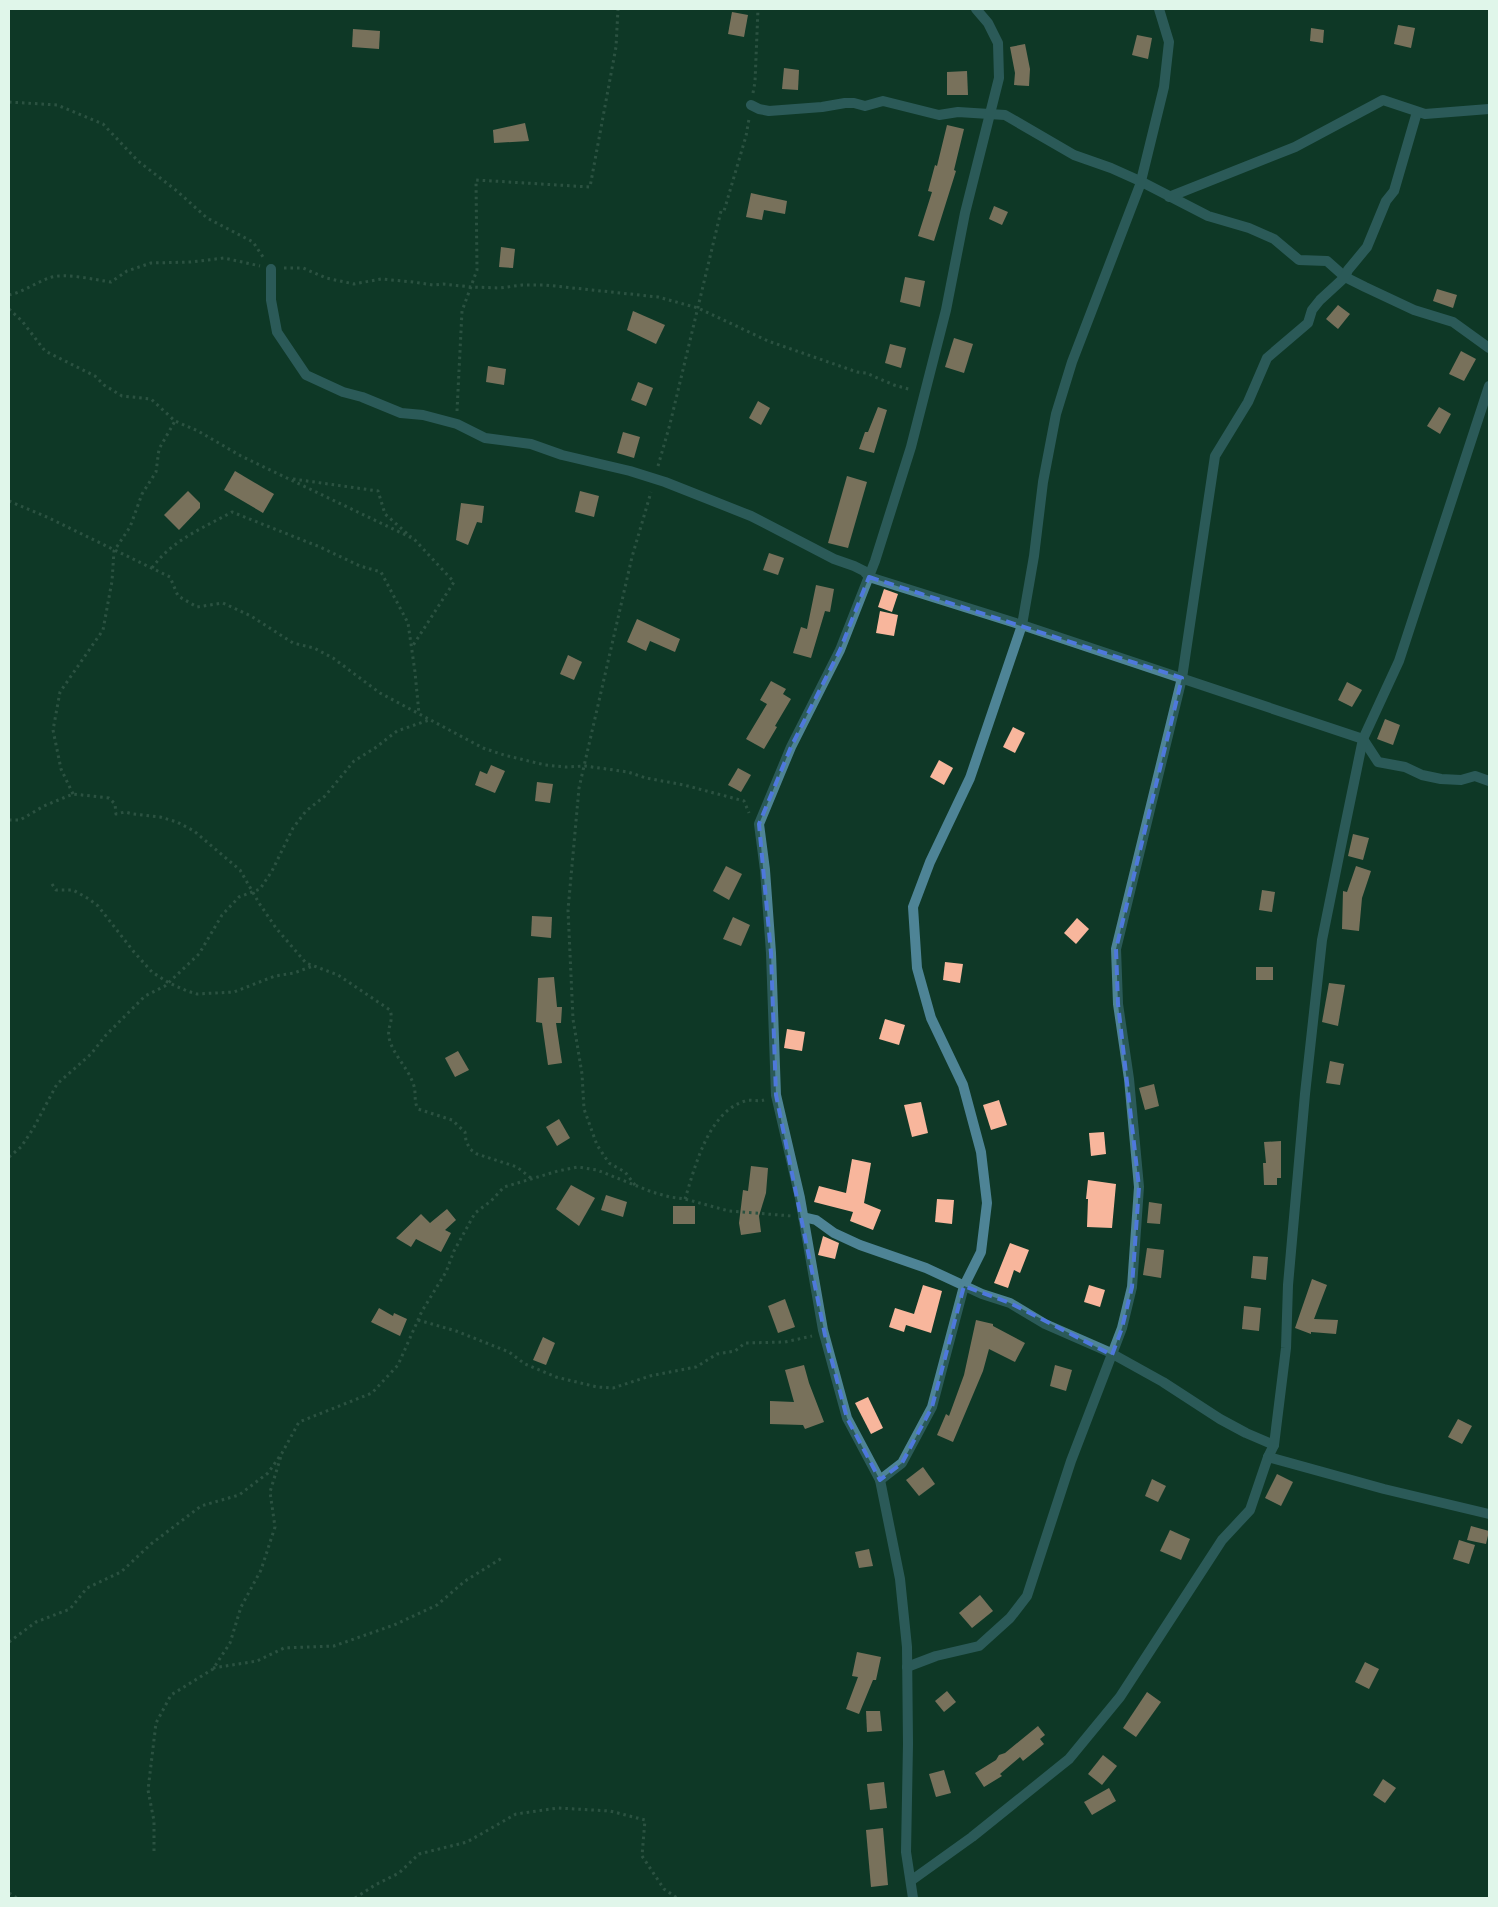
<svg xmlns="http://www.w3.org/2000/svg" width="1498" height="1907" font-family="'Asap Condensed',sans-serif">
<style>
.building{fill:#f8b69c}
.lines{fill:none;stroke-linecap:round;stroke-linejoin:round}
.path{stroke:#4f7263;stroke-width:3;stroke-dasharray:2.5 4;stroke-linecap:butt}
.street{stroke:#4e8496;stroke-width:10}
.marked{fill:none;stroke:#4e78dc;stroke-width:4;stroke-dasharray:10 6;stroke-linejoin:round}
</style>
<rect width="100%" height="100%" fill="#0f3827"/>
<g class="building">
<polygon points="732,12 748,15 744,37 728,34"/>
<polygon points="1398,25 1415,28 1411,48 1394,44"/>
<polygon points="1311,28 1324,30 1323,43 1310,41"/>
<polygon points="353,29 380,31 379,49 352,47"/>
<polygon points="1137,35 1152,38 1148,59 1132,55"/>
<polygon points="1025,44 1030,69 1029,86 1014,85 1015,73 1010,47"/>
<polygon points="784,68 799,70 798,90 782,89"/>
<polygon points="967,71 968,95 947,95 947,72"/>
<polygon points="525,123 529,141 494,143 493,130"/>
<polygon points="947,125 964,129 954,170 956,171 934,241 918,236 932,192 928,191 935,165 937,166"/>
<polygon points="751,193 787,201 785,214 764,210 762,220 746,217"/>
<polygon points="994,206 1008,212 1002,225 989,219"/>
<polygon points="501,247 515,249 513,268 499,267"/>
<polygon points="905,277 925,281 920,307 900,302"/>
<polygon points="1437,289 1457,295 1453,308 1433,301"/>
<polygon points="1338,305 1350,314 1338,329 1326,319"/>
<polygon points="633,311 665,325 656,344 627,330"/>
<polygon points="954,338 973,344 964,373 945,367"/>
<polygon points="890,344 906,348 901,368 885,363"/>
<polygon points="1461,351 1476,359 1464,381 1449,374"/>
<polygon points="488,366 506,369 504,385 486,382"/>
<polygon points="638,382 653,388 646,406 631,400"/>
<polygon points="758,401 770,408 761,425 749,418"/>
<polygon points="878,407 887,410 874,453 859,449 865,432 868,432"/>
<polygon points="1439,407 1451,414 1440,434 1427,426"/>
<polygon points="623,432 640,437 634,458 617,453"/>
<polygon points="235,471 274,494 263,513 224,490"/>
<polygon points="847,476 867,482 848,548 828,543"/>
<polygon points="188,491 200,503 200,508 179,530 164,515"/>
<polygon points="580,491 599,496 594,517 575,512"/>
<polygon points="461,503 484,506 482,523 477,522 468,545 456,540"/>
<polygon points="769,553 784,558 778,575 763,570"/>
<polygon points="816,585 834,589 830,612 825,611 811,658 793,653 801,627 807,629"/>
<polygon points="884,589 898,594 892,612 878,607"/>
<polygon points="880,611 898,615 894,636 876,633"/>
<polygon points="637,619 680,639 675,652 650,641 646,651 627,642"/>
<polygon points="568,655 582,662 574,680 560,674"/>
<polygon points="771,681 786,689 783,694 791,699 775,726 777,727 764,749 746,739 767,704 760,700"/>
<polygon points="1347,682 1362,690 1352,707 1338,700"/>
<polygon points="1385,719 1400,725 1393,745 1377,739"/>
<polygon points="1013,727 1025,733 1015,753 1003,747"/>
<polygon points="939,760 953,768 944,785 930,777"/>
<polygon points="491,765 505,771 495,793 475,785 480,771 487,774"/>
<polygon points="738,768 751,775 741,792 728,785"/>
<polygon points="537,782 553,784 550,803 535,801"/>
<polygon points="1353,834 1369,838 1363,860 1348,856"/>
<polygon points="726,866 742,874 729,900 713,891"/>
<polygon points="1356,866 1371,871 1362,898 1359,931 1342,929 1343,891 1347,892"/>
<polygon points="1262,890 1275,892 1272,912 1259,910"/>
<polygon points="532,916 552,917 551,938 531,936"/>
<polygon points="733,917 750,925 741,946 723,939"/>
<polygon points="1077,918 1089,929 1076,944 1064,933"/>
<polygon points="945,962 963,964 960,983 943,980"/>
<rect x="1256" y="967" width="17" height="13"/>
<polygon points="554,977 557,1007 562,1007 561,1023 556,1023 562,1063 548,1065 542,1023 536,1022 538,978"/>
<polygon points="1329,983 1345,985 1338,1026 1322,1022"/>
<polygon points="885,1019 905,1025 899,1045 879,1039"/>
<polygon points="787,1029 805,1032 802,1051 784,1048"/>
<polygon points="458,1051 469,1070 455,1077 445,1058"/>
<polygon points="1330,1061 1344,1064 1340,1085 1326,1083"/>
<polygon points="1154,1084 1159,1106 1145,1110 1139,1088"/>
<polygon points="999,1100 1007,1125 991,1130 983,1105"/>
<polygon points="921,1102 928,1133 912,1137 904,1105"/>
<polygon points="559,1119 570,1138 557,1146 546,1127"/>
<polygon points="1104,1132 1106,1154 1091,1156 1089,1133"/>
<polygon points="1281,1141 1281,1178 1277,1178 1277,1185 1264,1185 1263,1163 1266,1163 1264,1142"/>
<polygon points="852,1159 871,1163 864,1203 881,1210 873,1230 850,1221 853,1212 814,1202 819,1186 846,1193"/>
<polygon points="751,1166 768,1168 766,1193 759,1216 761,1232 741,1235 739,1223 743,1190 748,1191"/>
<polygon points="1088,1180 1116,1184 1112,1228 1087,1227 1088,1199 1086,1199"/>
<polygon points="571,1185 595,1198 579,1226 556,1209"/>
<polygon points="606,1195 627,1202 623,1217 601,1210"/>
<polygon points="937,1199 954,1200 952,1224 935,1222"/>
<polygon points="1149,1202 1162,1204 1160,1224 1147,1223"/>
<rect x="673" y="1206" width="22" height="18"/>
<polygon points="447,1209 456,1220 445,1230 451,1233 441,1252 416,1239 411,1247 396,1238 421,1214 430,1223"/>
<polygon points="823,1236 839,1243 835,1259 818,1255"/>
<polygon points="1010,1243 1029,1250 1020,1273 1014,1270 1008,1288 994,1283"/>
<polygon points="1147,1248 1164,1250 1161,1278 1143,1275"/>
<polygon points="1253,1256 1268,1257 1266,1280 1251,1278"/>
<polygon points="1312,1279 1327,1285 1314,1319 1338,1320 1336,1334 1311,1332 1311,1334 1295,1328"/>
<polygon points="923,1285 942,1291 931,1333 906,1325 904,1332 889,1327 895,1308 914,1314"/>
<polygon points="1089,1285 1105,1290 1100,1307 1084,1302"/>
<polygon points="785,1299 795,1327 778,1333 768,1306"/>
<polygon points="1244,1306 1261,1308 1259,1331 1242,1329"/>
<polygon points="379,1308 393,1316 394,1313 407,1319 400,1336 371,1322"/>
<polygon points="976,1320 993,1324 993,1326 1025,1343 1015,1362 989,1349 983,1371 953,1442 937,1435 946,1414 949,1416 964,1375"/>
<polygon points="543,1337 555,1343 546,1365 533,1360"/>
<polygon points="804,1365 809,1383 824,1422 805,1429 803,1425 770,1424 770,1401 794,1402 785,1370"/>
<polygon points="1055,1365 1072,1370 1066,1391 1050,1386"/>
<polygon points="868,1397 883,1428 871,1434 855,1403"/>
<polygon points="1458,1419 1472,1426 1462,1444 1448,1437"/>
<polygon points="923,1467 935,1484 919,1496 906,1480"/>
<polygon points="1277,1474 1293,1482 1281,1506 1265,1498"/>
<polygon points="1152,1479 1166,1486 1158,1502 1145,1496"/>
<polygon points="1471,1526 1489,1531 1486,1544 1467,1540"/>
<polygon points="1170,1530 1190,1539 1181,1560 1160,1551"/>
<polygon points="1459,1540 1475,1545 1469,1564 1453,1559"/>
<polygon points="869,1549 873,1566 859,1568 855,1552"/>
<polygon points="980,1595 993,1611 972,1628 959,1613"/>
<polygon points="857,1652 881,1657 876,1680 873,1680 859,1714 846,1709 858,1677 852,1676"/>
<polygon points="1365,1662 1379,1669 1369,1689 1355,1682"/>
<polygon points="947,1691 956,1702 944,1712 935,1701"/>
<polygon points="1147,1692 1161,1702 1136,1737 1123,1728"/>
<polygon points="866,1711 880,1711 882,1731 867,1732"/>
<polygon points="1038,1726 1045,1735 1040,1739 1044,1744 1023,1761 1020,1757 1000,1774 1002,1776 984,1787 975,1773 996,1760 999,1755 1005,1753"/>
<polygon points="1103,1755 1117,1766 1102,1785 1088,1774"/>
<polygon points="944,1770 951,1793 936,1797 929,1774"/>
<polygon points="1383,1779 1396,1788 1385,1803 1373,1795"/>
<polygon points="884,1782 887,1808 870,1810 867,1784"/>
<polygon points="1109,1788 1116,1801 1092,1815 1084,1802"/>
<polygon points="883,1828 888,1885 871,1887 866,1830"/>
</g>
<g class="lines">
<g class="path">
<polyline points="753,93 755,82 758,9"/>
<polyline points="9,102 57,105 103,124 138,161 177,191 207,218 253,242 265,260"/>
<polyline points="284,268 303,268 326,278 354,284 381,279 413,282 433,285 443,284 471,287 500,288 522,285 545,285 658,297 698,308 768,341 857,372 866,373 894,385 912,390"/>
<path d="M 9,295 C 23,292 35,283 49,278 C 64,272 95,280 111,282 L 127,271 L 151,263 L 191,262 L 224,258 L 260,266"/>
<polyline points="9,309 22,321 45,351 95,376 104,385 122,396 151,399 175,421 198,431 241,456 414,539 454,582 412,647"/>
<polyline points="457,411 462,311 477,270 476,180 590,187 616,47 618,9"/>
<polyline points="658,466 670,424 721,211 724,211 746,136 749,119"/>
<polyline points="293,479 378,491 385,514 411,537"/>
<polyline points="9,501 49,518 170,577 178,596 197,607 223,603 251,616 293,643 314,648 333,658 380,693 483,748 504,755 545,765 566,767 585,766 628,772 646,778 684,785 744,801 749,813"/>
<path d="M 152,568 C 172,540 203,528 232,512 L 320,547 L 360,566 L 381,572 L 408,623 L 415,672 L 419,714"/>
<polyline points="73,794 61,769 53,730 60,692 103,630 112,581 114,551 130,527 142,494 156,472 159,449 175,421"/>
<path d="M 9,820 L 20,820 L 44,806 L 73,794 L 109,798 L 115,804 L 116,814 L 125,812 L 133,814 L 160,817 L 177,822 L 194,831 L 240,870 L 259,903 L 276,928 L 306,963 L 338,975 L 390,1010 C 394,1022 387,1026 389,1037 C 391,1052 408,1068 413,1083 C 417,1093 413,1100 418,1109 L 452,1120 L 465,1132 L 466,1141 L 470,1149 L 477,1154 L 517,1167 L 531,1178"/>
<polyline points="52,884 56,890 73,890 89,899 98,906 134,952 152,972 169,983 187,991 197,994 234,992 275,976 294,973 313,966"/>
<polyline points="9,1157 21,1147 33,1129 57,1084 91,1054 106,1035 145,996 165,986 199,954 222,915 239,897 260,889 272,871 293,828 306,811 325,796 354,761 375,748 397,731 429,720"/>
<polyline points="635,1185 625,1172 609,1163 597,1145 584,1109 582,1074 573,1019 568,910 579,788 632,557 651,492"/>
<path d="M 685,1199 C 695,1167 708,1112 745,1101 C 751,1099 757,1102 764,1100"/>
<polyline points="418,1320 456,1331 509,1352 525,1364 556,1377 597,1387 613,1388 650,1376 696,1367 717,1354 735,1351 745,1343 785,1342 812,1336"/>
<polyline points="9,1642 36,1622 70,1609 87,1588 121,1572 151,1544 201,1506 239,1495 268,1473 282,1453 299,1422 372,1393 398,1365 422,1311 446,1272 454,1251 475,1213 491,1201 504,1187 558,1171 578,1167 597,1170 652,1192 670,1197 685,1199 729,1211 792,1216"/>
<polyline points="213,1668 257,1661 284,1648 334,1646 394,1625 437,1605 465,1581 502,1558"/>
<polyline points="154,1851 154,1821 148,1790 156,1723 171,1695 213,1669 230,1643 241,1607 261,1570 275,1527 270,1492 281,1456"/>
<polyline points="9,1893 17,1898"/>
<polyline points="355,1898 375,1885 399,1873 419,1854 467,1842 516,1814 558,1808 610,1811 645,1820 642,1856 664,1889 677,1898"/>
</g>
<g class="street">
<polyline points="751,105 759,109 769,111 822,107 845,103 854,103 865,106 883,101 939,115 958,112 1005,115 1074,155 1111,168 1140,181 1208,216 1249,228 1274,239 1299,260 1327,261 1345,277 1365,287 1414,310 1453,322 1489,348"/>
<polyline points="1169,197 1295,147 1383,100 1425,114 1489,109"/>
<polyline points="271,269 271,300 277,332 306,375 343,392 362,397 401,413 423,415 457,424 485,438 531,444 562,455 630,471 665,482 751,516 834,559 854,566 864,571 869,577 1022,625 1363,739 1378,762 1405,767 1422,775 1441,779 1461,780 1475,776 1489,781"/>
<polyline points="803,1217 816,1220 834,1233 860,1245 926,1268 982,1294 1010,1303 1045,1324 1109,1352 1163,1382 1220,1419 1246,1433 1274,1445"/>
<polyline points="1268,1457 1274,1445 1286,1348 1288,1285 1305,1094 1322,940 1343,836 1363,739 1399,661 1489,386"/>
<polyline points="880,1480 902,1463 932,1407 964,1286 981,1252 987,1203 981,1152 963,1085 931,1018 917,968 913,907 930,862 970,778 1022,625 1034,556 1043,482 1056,414 1072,362 1140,185 1164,87 1169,42 1159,9"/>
<polyline points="907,1667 936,1656 979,1646 1010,1618 1027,1596 1071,1461 1122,1328 1132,1287 1139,1187 1129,1079 1118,1004 1116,949 1182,678 1215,456 1248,402 1267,358 1308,323 1312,310 1320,300 1345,277 1348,270 1367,247 1386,201 1394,191 1417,112"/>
<polyline points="912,1880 972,1837 1069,1759 1120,1697 1222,1540 1250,1510 1268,1457 1384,1489 1489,1514"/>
<polyline points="913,1898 906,1852 908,1744 907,1647 900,1579 880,1480 847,1418 823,1330 800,1198 776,1095 771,953 765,870 759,824 791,747 840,650 875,561 911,447 946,310 965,213 999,78 998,43 988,23 976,9"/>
</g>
</g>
<path d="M0 0H1498V1907H0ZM 869,577 L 1182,678 L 1116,949 L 1118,1004 L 1139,1187 L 1132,1287 L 1122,1328 L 1112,1355 L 1010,1303 L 964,1286 L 932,1407 L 902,1463 L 880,1480 L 847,1418 L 825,1335 L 776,1095 L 771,953 L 759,824 L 791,747 L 840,650 Z" fill="#0f3827" fill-opacity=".55" fill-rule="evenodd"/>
<path class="marked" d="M 869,577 L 1182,678 L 1116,949 L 1118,1004 L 1139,1187 L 1132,1287 L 1122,1328 L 1112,1355 L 1010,1303 L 964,1286 L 932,1407 L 902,1463 L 880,1480 L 847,1418 L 825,1335 L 776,1095 L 771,953 L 759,824 L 791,747 L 840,650 Z"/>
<rect width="1498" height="1907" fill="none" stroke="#e0f6ea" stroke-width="20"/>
</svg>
